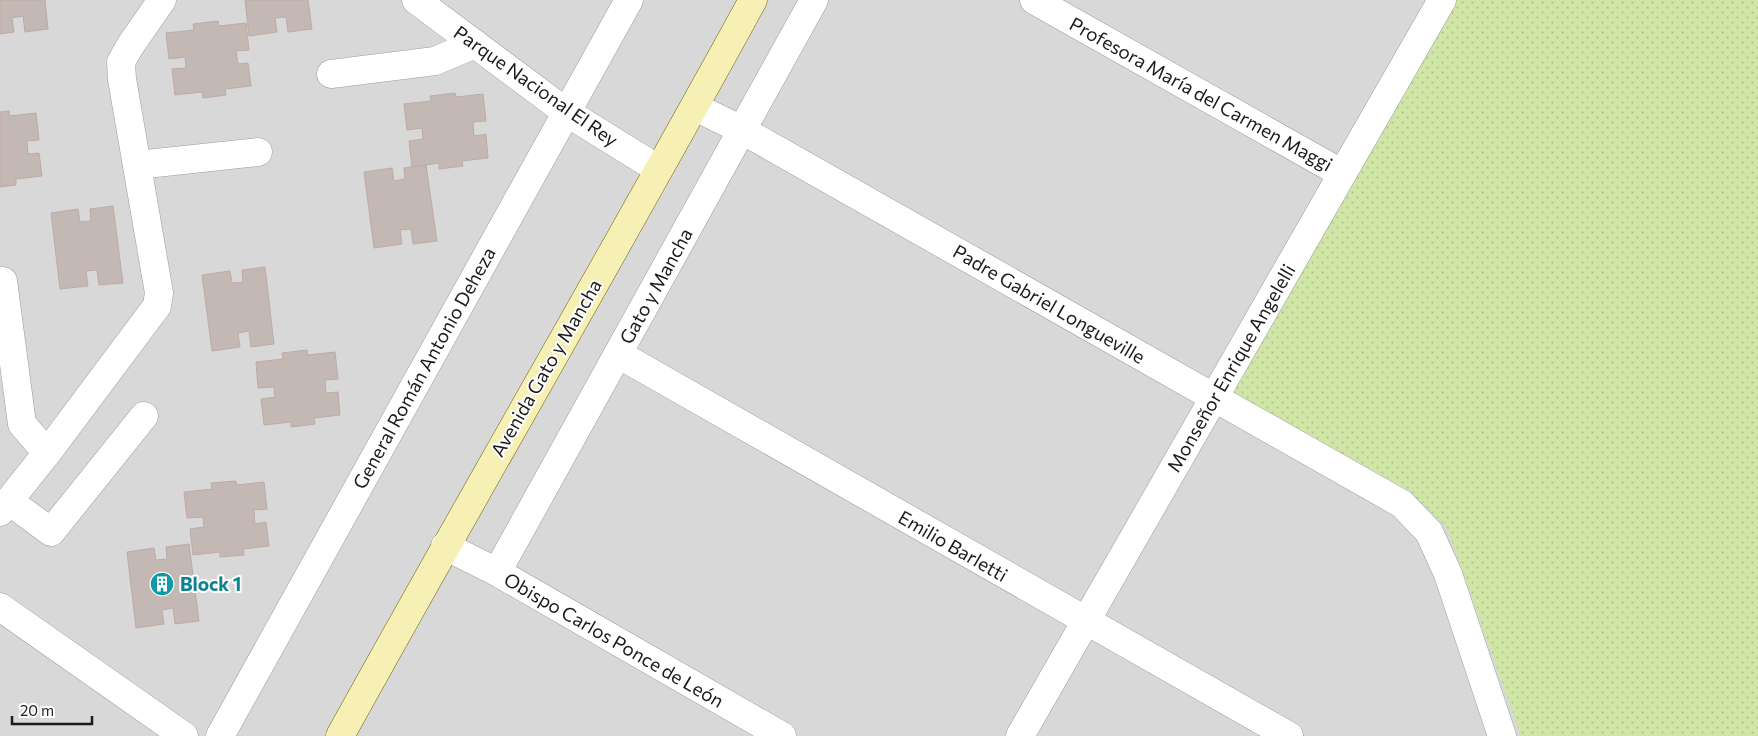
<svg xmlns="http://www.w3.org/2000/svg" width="1758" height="736" font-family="Commissioner,sans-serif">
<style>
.residential{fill:#d9d8d8}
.grass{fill:url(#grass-dots)}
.building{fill:#c4b8b4;stroke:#bdaba4}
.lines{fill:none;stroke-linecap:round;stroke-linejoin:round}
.street-casing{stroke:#9c9c9c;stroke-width:29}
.secondary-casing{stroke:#6c6808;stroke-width:29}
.street{stroke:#fff;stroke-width:28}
.secondary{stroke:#f7f0b4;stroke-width:28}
.labels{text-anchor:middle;stroke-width:4;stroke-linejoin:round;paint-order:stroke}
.street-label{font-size:19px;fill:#1b1b1b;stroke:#fff}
.culture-label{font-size:19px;font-weight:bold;fill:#0d838f;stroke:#fff;text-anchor:start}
</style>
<defs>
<pattern id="grass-dots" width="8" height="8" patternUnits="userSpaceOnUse" patternTransform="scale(1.25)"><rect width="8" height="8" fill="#d0e6a7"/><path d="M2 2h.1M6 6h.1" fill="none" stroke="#b2c58f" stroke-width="1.8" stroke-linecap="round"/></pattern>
</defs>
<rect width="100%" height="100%" fill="#ece7e1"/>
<polygon class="residential" points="0,0 1636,0 1758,736 0,736"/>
<polygon class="grass" points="1457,0 1758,0 1758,736 1521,736 1447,528 1408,490 1232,392"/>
<g class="building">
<polygon points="0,0 45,0 48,29 25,32 23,16 12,18 14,32 0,34"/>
<polygon points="245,0 308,0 312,29 288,32 286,17 275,18 277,32 249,36"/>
<polygon points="218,21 219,26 246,23 249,50 236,51 238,64 248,63 251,86 225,89 226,95 203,98 202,92 175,95 172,69 186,68 185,57 169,59 166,33 194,30 193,24"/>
<polygon points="455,93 456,97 483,94 486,121 473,122 474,136 486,134 488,158 462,161 463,166 439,169 439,163 412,167 409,141 423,139 422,128 407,130 404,104 431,101 430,96"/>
<polygon points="9,111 10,116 36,113 39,140 27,141 28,154 39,153 42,176 16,179 16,185 0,187 0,112"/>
<polygon points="426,165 437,241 413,244 411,229 400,230 402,244 374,248 364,172 392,168 394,181 405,179 404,168"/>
<polygon points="113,206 123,283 99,285 97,270 86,271 88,286 60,289 51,213 78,209 80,222 91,221 90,209"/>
<polygon points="265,267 274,344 251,347 249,331 238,333 240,347 212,351 202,275 230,271 232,283 243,282 242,270"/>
<polygon points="307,350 308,355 335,352 338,379 325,380 326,393 338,392 340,415 314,418 315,424 291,427 291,422 264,425 261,399 275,397 274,387 258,388 256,362 283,359 282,353"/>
<polygon points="236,481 237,485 264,482 267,509 254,510 255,524 266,522 269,546 243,549 244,555 220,557 220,552 193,555 190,529 204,527 203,517 187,518 184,492 212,489 211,483"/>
<polygon points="189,544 199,621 175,624 173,608 162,610 164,624 136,628 127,552 154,548 156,560 167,559 166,547"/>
</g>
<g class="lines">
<g class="street-casing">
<g id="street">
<polyline points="416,0 566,112 658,169"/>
<polyline points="1034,0 1341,173"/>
<polyline points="331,74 435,61 475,44"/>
<polyline points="695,107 742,130 1402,504 1429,532 1448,574 1502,736"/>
<polyline points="137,165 258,152"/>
<polyline points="3,281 22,424 47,453"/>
<polyline points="618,354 1289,736"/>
<polyline points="9,501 51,532 144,416"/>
<polyline points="0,512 47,453 157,306 159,293 122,79 121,62 130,46 162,0"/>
<polyline points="445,546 497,572 782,736"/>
<polyline points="497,572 814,0"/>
<polyline points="0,607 184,736"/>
<polyline points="220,736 629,0"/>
<polyline points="1020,736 1442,0"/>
</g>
</g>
<g class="secondary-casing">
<path id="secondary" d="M 340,736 C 476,490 618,247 753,0"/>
</g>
<use href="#street" class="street"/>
<use href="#secondary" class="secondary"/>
</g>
<defs>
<g id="building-disc" transform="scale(1.25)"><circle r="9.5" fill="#0f9aa8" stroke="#fff"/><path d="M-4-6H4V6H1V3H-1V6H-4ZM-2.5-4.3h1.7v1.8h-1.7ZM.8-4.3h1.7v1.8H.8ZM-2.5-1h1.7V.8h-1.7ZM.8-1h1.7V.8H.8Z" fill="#fff"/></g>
</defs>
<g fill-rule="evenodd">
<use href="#building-disc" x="162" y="584"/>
</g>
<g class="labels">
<g class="street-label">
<text transform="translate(536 86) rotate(35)" y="7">Parque Nacional El Rey</text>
<text transform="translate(1201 94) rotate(29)" y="7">Profesora María del Carmen Maggi</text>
<text transform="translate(656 286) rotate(-61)" y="7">Gato y Mancha</text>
<text transform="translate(1049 304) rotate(30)" y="7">Padre Gabriel Longueville</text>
<text transform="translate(424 368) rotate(-61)" y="7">General Román Antonio Deheza</text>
<text transform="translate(546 368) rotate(-60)" y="7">Avenida Gato y Mancha</text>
<text transform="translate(1231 368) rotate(-60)" y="7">Monseñor Enrique Angelelli</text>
<text transform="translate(953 546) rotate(30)" y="7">Emilio Barletti</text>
<text transform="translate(614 640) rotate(30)" y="7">Obispo Carlos Ponce de León</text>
</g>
<g class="culture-label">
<text x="180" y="591">Block 1</text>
</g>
</g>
<path d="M12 716v8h80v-8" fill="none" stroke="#1b1b1b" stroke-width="2.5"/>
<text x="20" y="716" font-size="15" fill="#1b1b1b" stroke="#ffffff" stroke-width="4" paint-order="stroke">20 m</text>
</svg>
